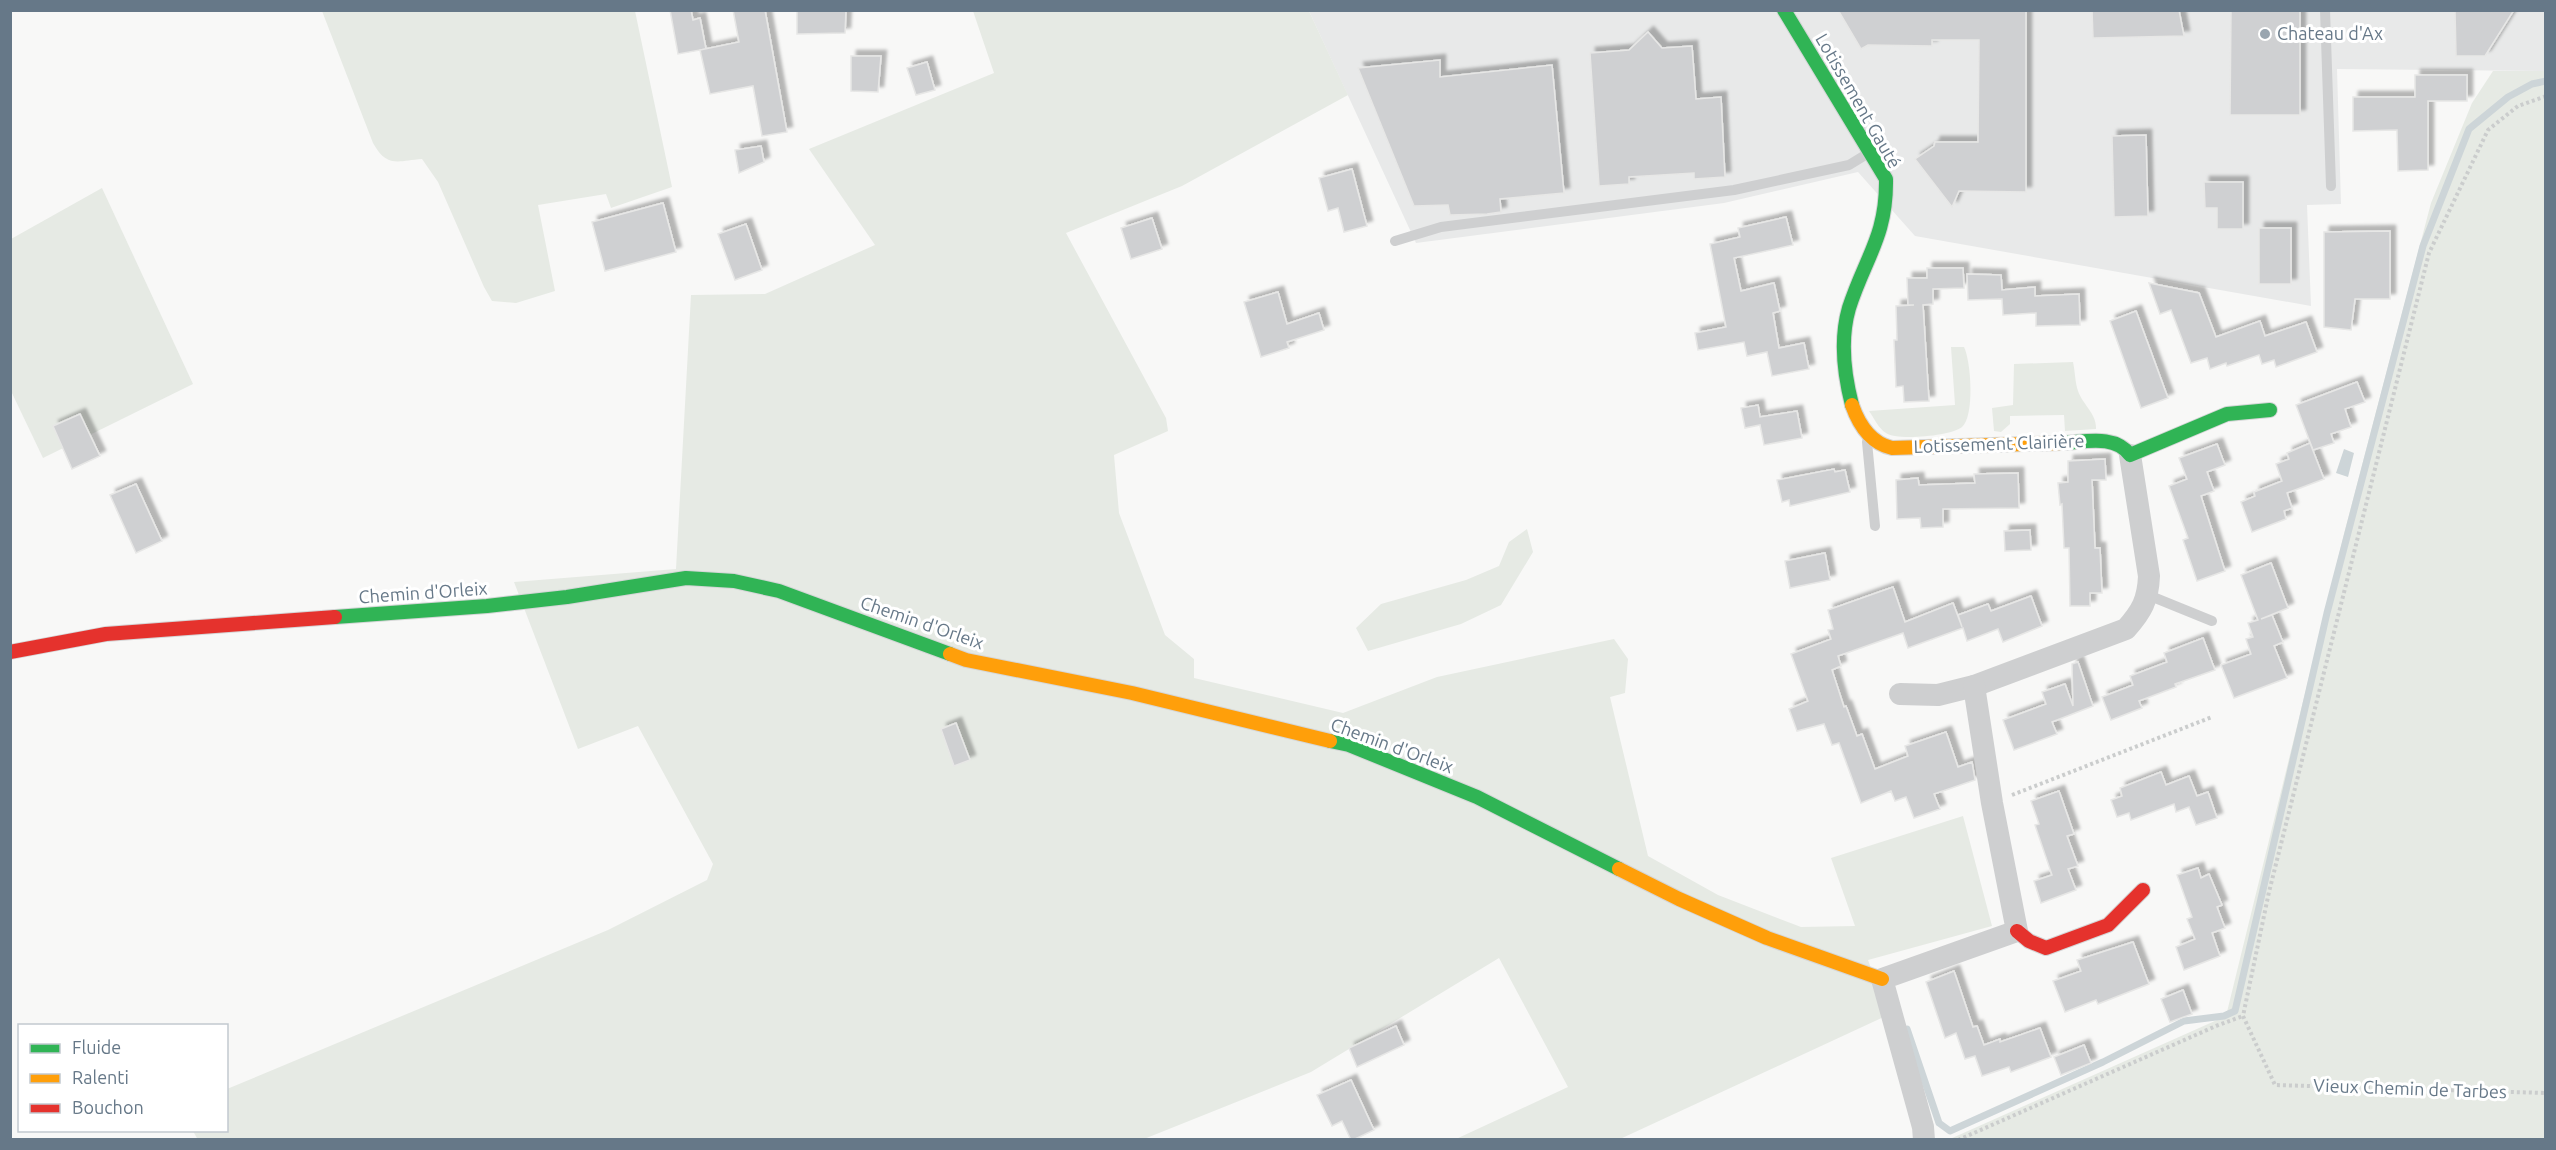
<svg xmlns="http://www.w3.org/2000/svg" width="2556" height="1150" font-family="Ubuntu,sans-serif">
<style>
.built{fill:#e8e9e9}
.green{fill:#e6eae4}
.water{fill:#cdd5d8}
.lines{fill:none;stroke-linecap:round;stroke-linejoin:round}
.stream{stroke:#cdd5d8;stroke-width:7}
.building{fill:#cfd0d2;stroke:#e7e7e6;stroke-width:1.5;filter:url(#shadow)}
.fast-casing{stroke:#d5d6d7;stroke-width:16}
.slow-casing{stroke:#d5d6d7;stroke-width:16}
.jam-casing{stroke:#d5d6d7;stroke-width:16}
.path{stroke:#cbcdcd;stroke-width:4;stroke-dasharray:3 3;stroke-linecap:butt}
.lane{stroke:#cecfd0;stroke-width:10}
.street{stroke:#cecfd0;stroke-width:22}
.fast{stroke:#30b455;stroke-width:14}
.slow{stroke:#ff9f0a;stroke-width:14}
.jam{stroke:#e5322d;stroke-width:14}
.poi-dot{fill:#99a5af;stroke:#fff;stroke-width:2}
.labels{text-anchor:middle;stroke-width:6;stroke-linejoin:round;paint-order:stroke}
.poi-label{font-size:18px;fill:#667888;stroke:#fff;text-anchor:start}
.street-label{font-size:18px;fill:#667888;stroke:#fff}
</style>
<defs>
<filter id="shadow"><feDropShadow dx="5.5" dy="-5.5" stdDeviation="1.5" flood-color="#0004"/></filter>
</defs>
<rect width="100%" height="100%" fill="#f8f8f7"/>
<polygon class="built" points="2545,10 2546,71 2337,69 2341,204 2307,205 2311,306 1915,236 1858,172 1724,203 1416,243 1309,11"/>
<g class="green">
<path d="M 322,11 L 635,11 L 672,187 L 611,208 L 606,194 L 538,205 L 555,291 L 516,303 L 492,301 L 484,287 L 438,182 L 422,159 C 397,161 387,168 373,143 Z"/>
<polygon points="973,11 1309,11 1348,95 1182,186 1066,233 1166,418 1168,431 1114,455 1119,513 1165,635 1194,659 1194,678 1343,713 1437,677 1614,639 1628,659 1625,693 1610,697 1648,856 1718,895 1801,927 1855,926 1831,858 1963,816 1992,926 1868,960 1888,1015 1620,1139 1456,1139 1568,1087 1499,958 1311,1072 1144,1139 198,1140 193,1131 226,1130 227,1089 608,930 707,880 713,864 638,726 578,749 514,582 676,569 691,295 765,294 875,245 809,149 994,73"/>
<polygon points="2493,71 2546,71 2545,1139 1950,1139 2226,1016 2345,530 2431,203 2472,103"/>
<polygon points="102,188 193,384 43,458 11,391 11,239"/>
<path d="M 1951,347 L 1964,347 C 1971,361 1975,416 1962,427 C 1952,436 1896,441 1886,433 C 1879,429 1874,418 1869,411 L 1955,405 Z"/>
<path d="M 2073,362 C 2075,371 2075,382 2078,391 C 2083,405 2097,414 2096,429 L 2065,431 L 2064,415 L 2010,416 L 2010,424 L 2001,432 L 1994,431 L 1992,408 L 2013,405 L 2014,364 Z"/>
<polygon points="1527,529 1533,552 1501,605 1461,624 1368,651 1356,628 1381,604 1466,580 1499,566 1509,542"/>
</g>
<polygon class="water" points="2344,449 2354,453 2348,477 2336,473"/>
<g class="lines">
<polyline class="stream" points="1907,1029 1939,1123 1950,1131 2103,1062 2184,1021 2224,1016 2235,1011 2327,613 2423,246 2469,129 2508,97 2532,84 2546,81"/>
</g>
<g class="building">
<polygon points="670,10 691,10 693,20 700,18 706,49 678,54"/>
<polygon points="733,10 765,10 787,132 762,136 753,86 710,94 700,50 739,42"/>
<polygon points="797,10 846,10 845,33 797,34"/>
<polygon points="1838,10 2026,10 2026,192 1959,191 1952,207 1915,159 1934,146 1935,142 1978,142 1979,40 1932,40 1932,46 1868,45 1861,49"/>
<polygon points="2092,10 2179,10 2184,36 2093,38"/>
<polygon points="2231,10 2300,10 2300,115 2230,115"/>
<polygon points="2455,10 2514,10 2485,56 2456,56"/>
<polygon points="1648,32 1662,48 1692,46 1696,99 1721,97 1725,177 1694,179 1694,173 1629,177 1629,184 1599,186 1590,53 1629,50"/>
<polygon points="851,56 881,56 878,92 851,91"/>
<polygon points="1440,60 1440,77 1552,65 1564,193 1500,199 1501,212 1487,214 1450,215 1448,205 1414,206 1358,68"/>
<polygon points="927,62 935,90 916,95 907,68"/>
<polygon points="2415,75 2467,75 2467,101 2428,101 2428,170 2398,171 2397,130 2353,131 2353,97 2415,97"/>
<polygon points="2146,135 2148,216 2114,217 2112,136"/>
<polygon points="761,146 764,162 739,173 735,150"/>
<polygon points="1352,169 1367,226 1344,232 1338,208 1328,211 1319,178"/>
<polygon points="2204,182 2243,182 2243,229 2217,229 2217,208 2205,208"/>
<polygon points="663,203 676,252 605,271 592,222"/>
<polygon points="1786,217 1793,245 1734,258 1741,291 1774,283 1780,311 1773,313 1779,348 1804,343 1809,369 1772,376 1767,352 1747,356 1744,342 1698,350 1695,333 1726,327 1710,244 1740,237 1738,228"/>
<polygon points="1152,218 1162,249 1131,259 1121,228"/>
<polygon points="746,224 762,270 735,280 718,234"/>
<rect x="2259" y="228" width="32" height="56"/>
<polygon points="2390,231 2390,299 2355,299 2351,330 2324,327 2324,232"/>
<polygon points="1927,268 1963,268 1964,288 1933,289 1933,304 1923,305 1929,401 1904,402 1903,386 1896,387 1894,340 1897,340 1896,306 1914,305 1908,305 1907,278 1927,278"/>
<polygon points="1967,274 2001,275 2002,290 2035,287 2035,296 2079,294 2080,325 2036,326 2036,313 2003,315 2002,299 1968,300"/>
<polygon points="2149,283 2199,293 2216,337 2260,321 2265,336 2306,322 2317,352 2276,367 2274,360 2262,364 2259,355 2227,366 2226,363 2210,369 2207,358 2191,363 2171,310 2160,314"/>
<polygon points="1278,292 1287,324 1319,313 1324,330 1287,342 1289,348 1261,357 1244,302"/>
<polygon points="2136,311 2168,398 2141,408 2110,321"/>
<polygon points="2357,382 2365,402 2345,409 2351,427 2331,434 2334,443 2313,450 2296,405"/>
<polygon points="1758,405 1760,417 1797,411 1802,438 1764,445 1760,425 1745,428 1741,408"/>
<polygon points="80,414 100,456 72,469 53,426"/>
<polygon points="2310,443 2324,479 2287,493 2292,508 2284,511 2286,519 2252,532 2241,502 2255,496 2254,492 2282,481 2276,464 2289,459 2287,453"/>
<polygon points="2217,444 2225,465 2207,472 2214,491 2201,496 2225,571 2197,581 2183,540 2188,538 2169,486 2187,479 2179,458"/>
<polygon points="2105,459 2106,480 2092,480 2095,548 2100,548 2102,593 2090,593 2090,606 2070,606 2069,548 2064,548 2062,504 2060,505 2058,483 2068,482 2068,461"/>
<polygon points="1834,469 1835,472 1845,470 1850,492 1790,506 1789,500 1782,502 1777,480"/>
<polygon points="2018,473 2019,508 1943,509 1943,527 1921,528 1920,518 1897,519 1896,480 1918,478 1919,485 1975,483 1974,474"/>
<polygon points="136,484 162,541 136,553 110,495"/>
<polygon points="2030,530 2031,550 2005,551 2004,531"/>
<polygon points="1825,553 1830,580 1790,588 1785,561"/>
<polygon points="2271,563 2288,608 2261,619 2272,615 2283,642 2274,646 2287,678 2234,698 2221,665 2251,654 2246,639 2253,637 2248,623 2258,620 2241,575"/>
<polygon points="1893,587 1905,622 1953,603 1962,627 1958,615 1988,604 1991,611 2031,596 2042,626 2003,642 1998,629 1967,641 1963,628 1908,648 1903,633 1838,656 1841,666 1832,670 1844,707 1846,706 1857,736 1862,734 1875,769 1908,756 1905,746 1946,732 1958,767 1972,762 1975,780 1934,794 1940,809 1914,818 1906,797 1895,801 1891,791 1861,803 1839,743 1832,745 1824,724 1797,731 1789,709 1808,701 1791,654 1831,639 1828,630 1833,629 1828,610"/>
<polygon points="2203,638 2215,670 2175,684 2176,687 2139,701 2142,708 2111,720 2102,697 2133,685 2130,676 2167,662 2164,653"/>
<polygon points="2078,662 2093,706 2052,722 2057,734 2014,750 2003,720 2046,704 2042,692 2065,684 2073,706 2072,664"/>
<polygon points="956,723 970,760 954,766 941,729"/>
<polygon points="2161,772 2166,785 2189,776 2197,796 2208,792 2217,818 2196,825 2189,807 2176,812 2174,804 2131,820 2129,813 2117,817 2111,800 2122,796 2120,788"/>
<polygon points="2059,791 2074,834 2067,836 2078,866 2068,869 2076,890 2041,903 2034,881 2052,875 2035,825 2039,824 2031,801"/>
<polygon points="2198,868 2201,878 2209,874 2222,905 2217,907 2225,928 2212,933 2220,956 2184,970 2176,947 2195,939 2187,919 2192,917 2177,875"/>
<polygon points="2133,942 2149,984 2098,1004 2096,1000 2065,1012 2053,981 2081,971 2077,960"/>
<polygon points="1954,971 1973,1027 1977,1026 1984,1045 2000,1039 2000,1042 2040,1028 2051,1057 2011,1072 2009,1067 1982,1076 1975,1056 1965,1059 1956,1033 1945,1038 1926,982"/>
<polygon points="2183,990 2192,1014 2170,1022 2161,999"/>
<polygon points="1396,1026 1404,1045 1357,1067 1349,1048"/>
<polygon points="2084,1045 2091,1063 2061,1075 2054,1057"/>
<polygon points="1351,1080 1374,1130 1353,1140 1351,1140 1342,1121 1332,1126 1317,1095"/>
</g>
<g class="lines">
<g class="fast-casing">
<g id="fast">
<path d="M 1784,10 L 1886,179 C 1887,236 1865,258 1849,308 C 1840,339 1844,374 1852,405"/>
<path d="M 2062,443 C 2085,442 2115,434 2130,455 L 2227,414 L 2270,410"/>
<polyline points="335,617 487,606 567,597 686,578 734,581 779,591 950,654"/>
<polyline points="1330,741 1349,745 1477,797 1619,869"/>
</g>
</g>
<g class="slow-casing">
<g id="slow">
<path d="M 1852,405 C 1859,425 1870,443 1892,448 L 2062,443"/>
<polyline points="950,654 966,660 1132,693 1330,741"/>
<polyline points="1619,869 1679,899 1767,938 1882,979"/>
</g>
</g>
<g class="jam-casing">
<g id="jam">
<polyline points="10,652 106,634 335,617"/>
<polyline points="2017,931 2029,941 2046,948 2108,925 2143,890"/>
</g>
</g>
<g class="path">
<polyline points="2546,96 2518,106 2488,130 2429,253 2269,892 2243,1016 2275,1085 2546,1093"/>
<polyline points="2012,795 2212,717"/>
<polyline points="1958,1140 2216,1026 2243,1016"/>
</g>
<g class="lane">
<polyline points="2325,10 2331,186"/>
<polyline points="1395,241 1441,227 1734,190 1849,165 1867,154"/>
<polyline points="1867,442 1875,526"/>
<polyline points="2148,595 2212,621"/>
</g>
<g class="street">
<path d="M 1900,694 L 1938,695 L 1974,686 L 2126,629 C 2142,611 2148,600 2149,576 L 2130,455"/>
<polyline points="1924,1140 1923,1127 1882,979 2017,931 1992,803 1974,686"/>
</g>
<use href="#fast" class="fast"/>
<use href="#slow" class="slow"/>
<use href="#jam" class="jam"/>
</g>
<circle class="poi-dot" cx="2265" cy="34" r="6"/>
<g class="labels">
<g class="poi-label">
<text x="2277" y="40">Chateau d'Ax</text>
</g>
<g class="street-label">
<text transform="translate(1858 101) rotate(60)" y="6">Lotissement Gauté</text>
<text transform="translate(1999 444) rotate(-2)" y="6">Lotissement Clairière</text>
<text transform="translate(423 593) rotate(-4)" y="6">Chemin d'Orleix</text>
<text transform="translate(922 623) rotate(19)" y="6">Chemin d'Orleix</text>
<text transform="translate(1392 746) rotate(20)" y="6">Chemin d'Orleix</text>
<text transform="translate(2410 1089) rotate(2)" y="6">Vieux Chemin de Tarbes</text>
</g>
</g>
<rect width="2556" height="1150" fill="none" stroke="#667888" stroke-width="24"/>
<rect x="18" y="1024" width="210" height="108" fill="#ffffff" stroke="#c2c9cf" stroke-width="1.5"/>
<rect x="30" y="1044" width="30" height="9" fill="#30b455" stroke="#c2c9cf" stroke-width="1.5"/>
<text x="72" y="1054" font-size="18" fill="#667888">Fluide</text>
<rect x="30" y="1074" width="30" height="9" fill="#ff9f0a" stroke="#c2c9cf" stroke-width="1.5"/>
<text x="72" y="1084" font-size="18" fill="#667888">Ralenti</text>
<rect x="30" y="1104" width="30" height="9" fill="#e5322d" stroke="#c2c9cf" stroke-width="1.5"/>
<text x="72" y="1114" font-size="18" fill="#667888">Bouchon</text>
</svg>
